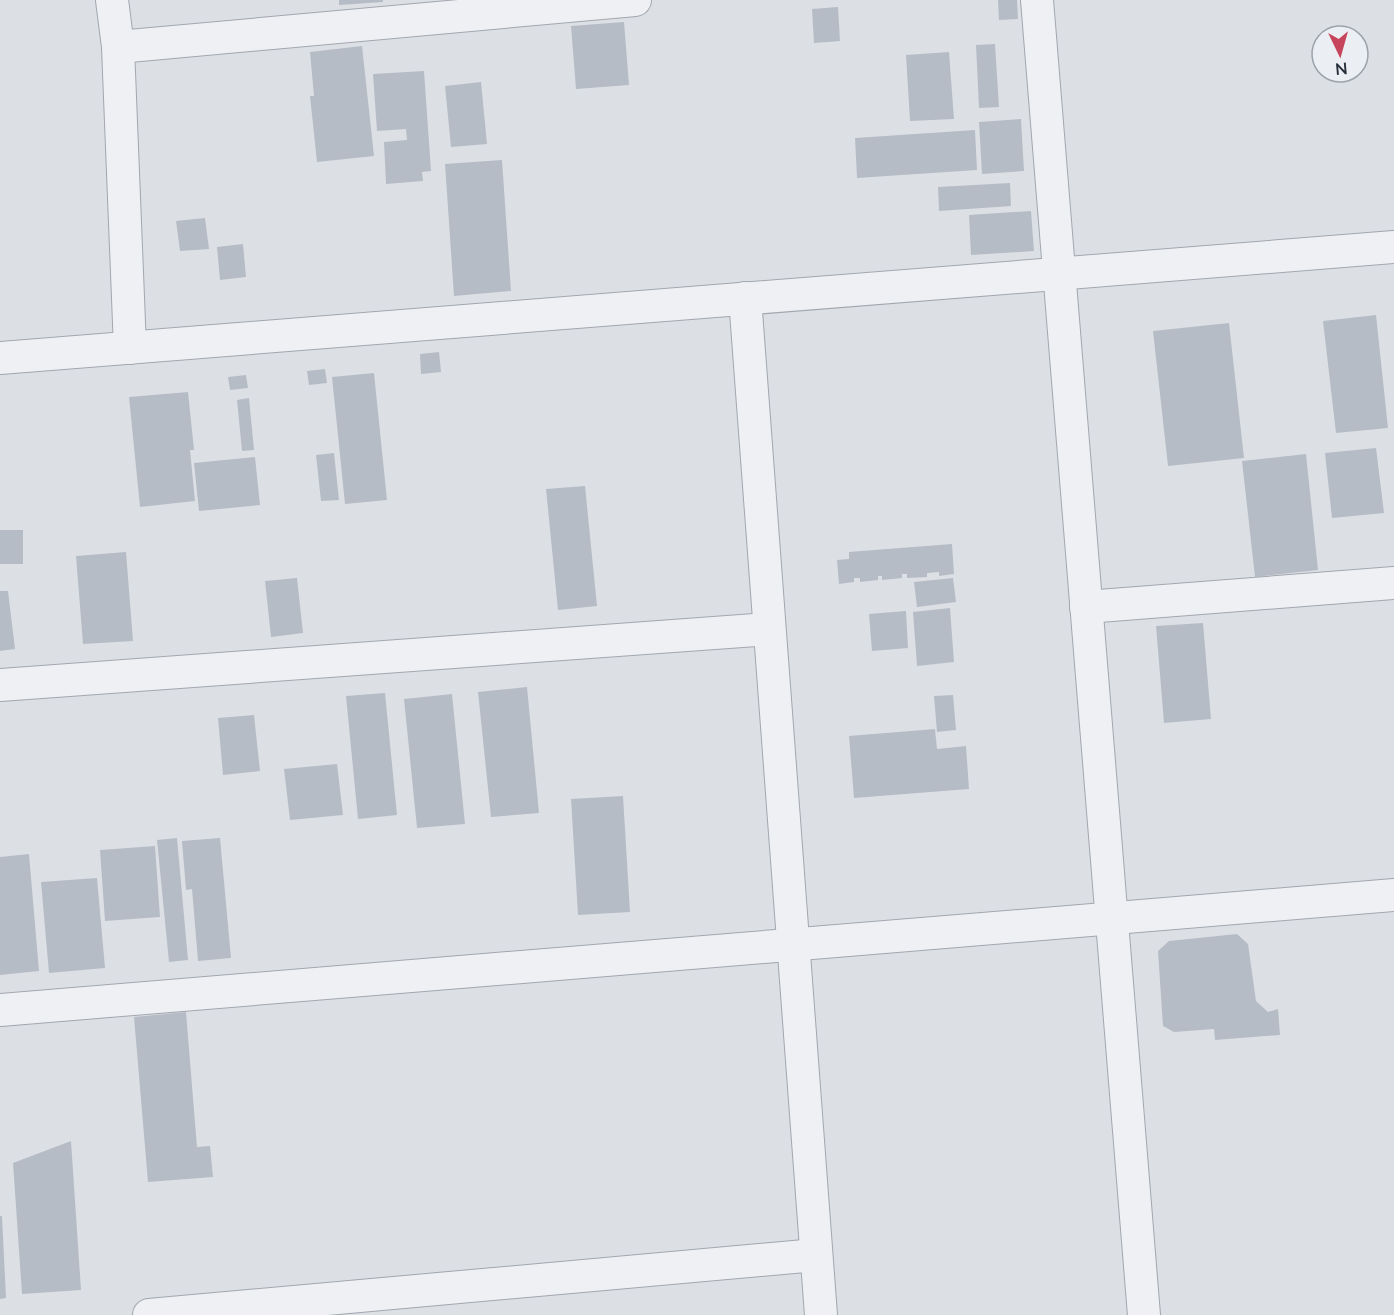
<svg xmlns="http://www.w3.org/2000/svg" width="1394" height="1315" font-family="Lato,sans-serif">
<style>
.building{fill:#b6bcc5}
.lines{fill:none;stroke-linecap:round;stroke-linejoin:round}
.street-casing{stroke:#a2a7ae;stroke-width:34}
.street{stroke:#eef0f4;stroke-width:32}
</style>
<rect width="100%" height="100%" fill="#dce0e5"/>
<g class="building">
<polygon points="339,0 383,0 383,2 339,5"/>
<polygon points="998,0 1017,0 1018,19 999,20"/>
<polygon points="838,7 840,41 814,43 812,9"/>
<polygon points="624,22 629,85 576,89 571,26"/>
<polygon points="995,44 999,107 979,108 976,45"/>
<polygon points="362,46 374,156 317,162 310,96 314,96 310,52"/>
<polygon points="949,52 954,119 910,121 906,55"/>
<polygon points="424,71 431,171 422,172 423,181 386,184 384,142 407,140 406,129 377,131 373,74"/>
<polygon points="481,82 487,144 451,147 445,86"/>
<polygon points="1021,119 1024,171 982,174 979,122"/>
<polygon points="975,130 977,170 857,178 855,138"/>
<polygon points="502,160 511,291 454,296 445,164"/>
<polygon points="1010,183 1011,206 939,211 938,187"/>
<polygon points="1031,211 1034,251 971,255 969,215"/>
<polygon points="205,218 209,249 180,251 176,221"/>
<polygon points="243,244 246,277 220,280 217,247"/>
<polygon points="1376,315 1388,428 1336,433 1323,321"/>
<polygon points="1229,323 1244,458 1168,466 1153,331"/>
<polygon points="439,352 441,372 421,374 420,354"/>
<polygon points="325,369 327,383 309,385 307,371"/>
<polygon points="374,373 387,500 345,504 332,377"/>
<polygon points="246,375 248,388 230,390 228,377"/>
<polygon points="188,392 194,450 190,450 195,501 140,507 129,397"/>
<polygon points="249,398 254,450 242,451 237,400"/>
<polygon points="1376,448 1384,513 1332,518 1325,453"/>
<polygon points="334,453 339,500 321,501 316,455"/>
<polygon points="1306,454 1318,570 1255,577 1242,461"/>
<polygon points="255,457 260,505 199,511 194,463"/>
<polygon points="585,486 597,606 558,610 546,489"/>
<rect x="0" y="530" width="23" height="34"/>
<polygon points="952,544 954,574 939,576 939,572 927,573 927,577 907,578 907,574 902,574 902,578 882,580 882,576 878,576 878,580 860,582 860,578 854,578 854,582 839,584 837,560 849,559 849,552"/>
<polygon points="126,552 133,641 83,644 76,556"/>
<polygon points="297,578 303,633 271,637 265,581"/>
<polygon points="953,578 956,602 917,607 914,582"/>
<polygon points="0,591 8,591 15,649 0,651"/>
<polygon points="950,608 954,662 917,666 913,612"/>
<polygon points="906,611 908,648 872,651 869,614"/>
<polygon points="1203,623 1211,719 1164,723 1156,626"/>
<polygon points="527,687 539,813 491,817 478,692"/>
<polygon points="385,693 397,815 358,819 346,696"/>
<polygon points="452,694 465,824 417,828 404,699"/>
<polygon points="953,695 956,730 937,732 934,696"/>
<polygon points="254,715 260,771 223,775 218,718"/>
<polygon points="935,729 937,749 966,746 969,789 854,798 849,736"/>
<polygon points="337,764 343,815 290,820 284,769"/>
<polygon points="623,796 630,912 578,915 571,799"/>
<polygon points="177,838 188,960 169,962 157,840"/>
<polygon points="220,838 231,958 198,961 192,889 186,890 182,841"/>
<polygon points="155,846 160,917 105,921 100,850"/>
<polygon points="29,854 39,971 0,975 0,857"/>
<polygon points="97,878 105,968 49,973 41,882"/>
<polygon points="1237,934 1248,944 1256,1001 1268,1012 1278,1009 1280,1035 1215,1040 1214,1029 1174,1032 1163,1026 1158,951 1169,941"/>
<polygon points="186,1012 197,1147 210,1146 213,1177 148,1182 134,1017"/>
<polygon points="71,1141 81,1290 22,1294 13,1163"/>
<polygon points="0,1216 2,1216 6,1298 0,1299"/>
</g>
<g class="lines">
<g class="street-casing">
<g id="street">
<polyline points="112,0 118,47 130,348"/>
<polyline points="1037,0 1144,1315"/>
<polyline points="118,47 635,0"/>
<polyline points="745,298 821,1315"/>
<polyline points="0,358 1394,247"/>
<polyline points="1086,607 1394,583"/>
<polyline points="0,685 769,629"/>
<polyline points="0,1010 1394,895"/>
<polyline points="149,1315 816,1255"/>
</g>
</g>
<use href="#street" class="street"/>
</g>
<g transform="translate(1340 54) rotate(175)"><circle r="28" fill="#ebeff3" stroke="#9ca2a9" stroke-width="1.5"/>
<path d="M0-4.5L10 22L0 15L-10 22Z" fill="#c6455d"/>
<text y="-9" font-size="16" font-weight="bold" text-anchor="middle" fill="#262e3a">N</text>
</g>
</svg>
